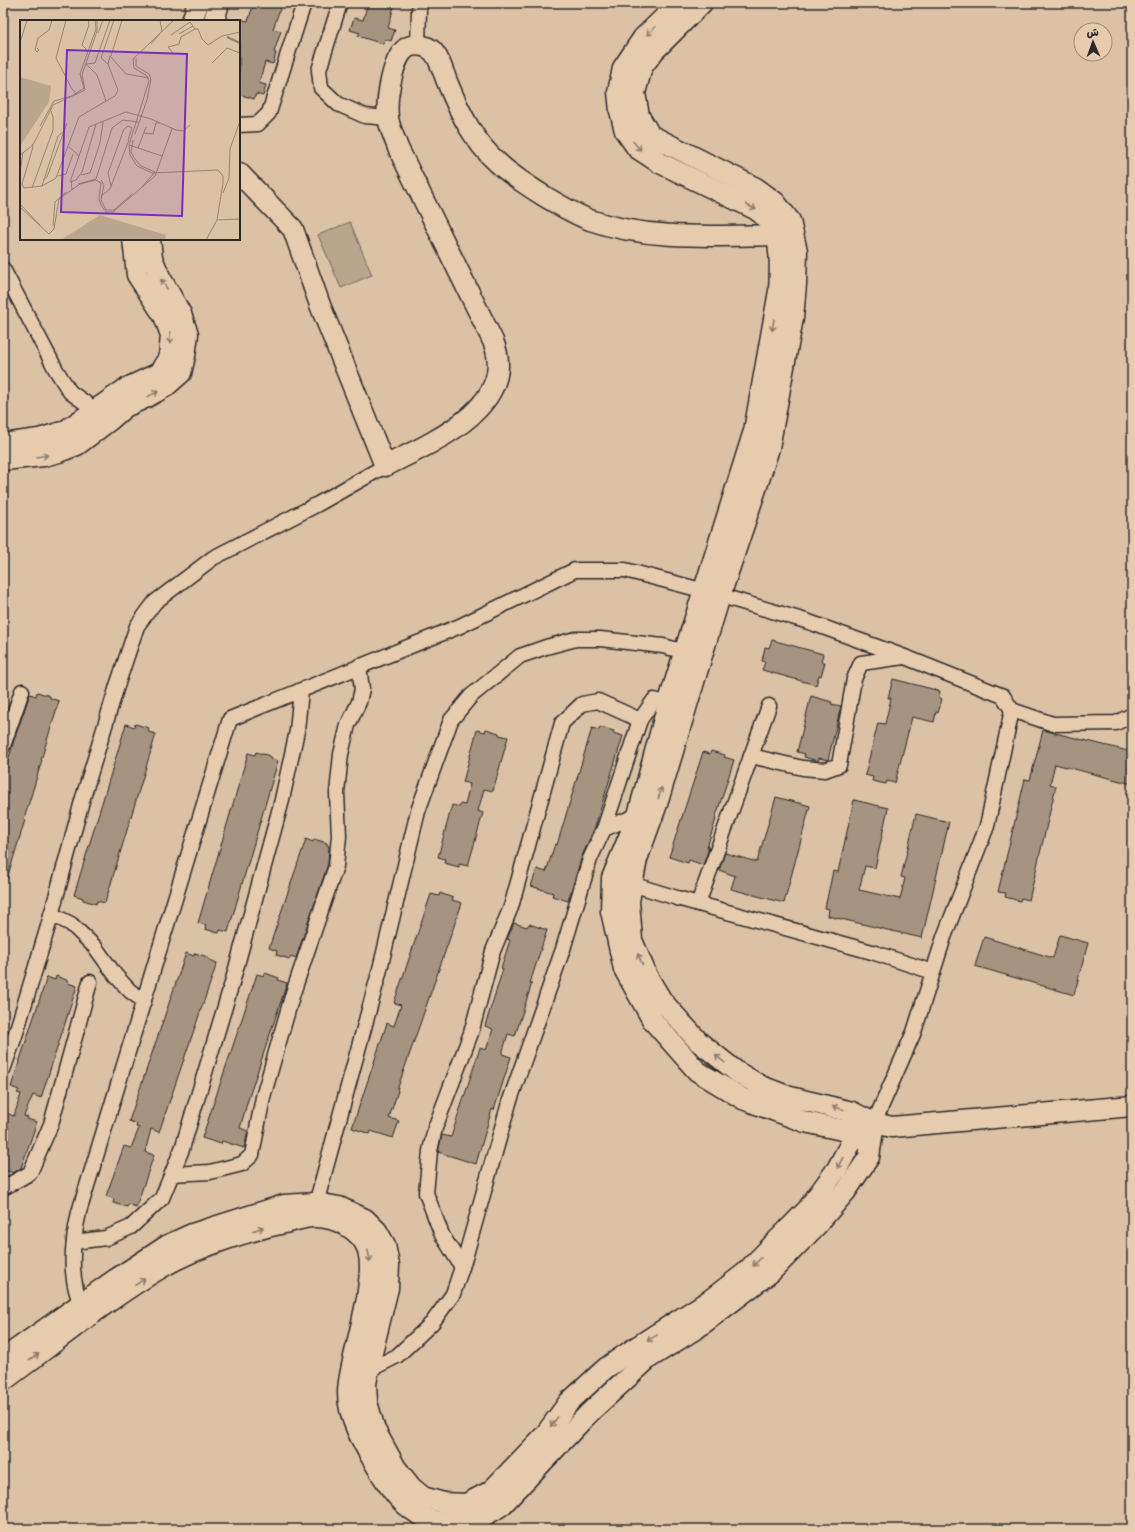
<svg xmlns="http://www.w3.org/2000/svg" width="1135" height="1532" font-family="Sriracha,'Playpen Sans Arabic',sans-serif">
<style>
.green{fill:#baa68f;stroke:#72685d}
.building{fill:#a49480;stroke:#2b2b2b}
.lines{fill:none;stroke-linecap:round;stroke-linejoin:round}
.street-casing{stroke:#2b2b2b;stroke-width:17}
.secondary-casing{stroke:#2b2b2b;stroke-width:23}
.street{stroke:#e6ccad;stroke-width:14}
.secondary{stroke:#e6ccad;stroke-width:20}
.oneway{stroke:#887c6c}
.inset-river{fill:none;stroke:#908271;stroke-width:2}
.inset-road{fill:none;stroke:#958674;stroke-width:1}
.view{fill:#7b2cbf;fill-opacity:0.15;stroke:#7b2cbf;stroke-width:2}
.inset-edge{fill:none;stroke:#2b2b2b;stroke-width:2}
</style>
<rect width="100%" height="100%" fill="#dbc2a5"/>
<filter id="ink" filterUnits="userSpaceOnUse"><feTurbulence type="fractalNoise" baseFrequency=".025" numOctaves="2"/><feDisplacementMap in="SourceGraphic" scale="8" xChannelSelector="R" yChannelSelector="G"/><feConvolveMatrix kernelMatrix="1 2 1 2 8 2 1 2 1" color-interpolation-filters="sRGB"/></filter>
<g filter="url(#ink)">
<polygon class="green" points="350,222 372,275 341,288 318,235"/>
<g class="building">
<polygon points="254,3 282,3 273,29 281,31 274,52 276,53 273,64 265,62 259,83 266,85 263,96 256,94 254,99 239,94 239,19 248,21"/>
<polygon points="368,3 395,3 388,28 395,30 391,41 385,39 383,44 358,36 360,33 350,30 354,18 363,20"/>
<polygon points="772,640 823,654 821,662 825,662 821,676 819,675 816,685 762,670 765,662 762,661 765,647 769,648"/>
<polygon points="893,679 940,691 939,698 942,699 938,713 936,712 934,722 912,717 895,783 887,781 886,784 872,781 873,777 865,775 878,723 885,724 891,698 888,698"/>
<polygon points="37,692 50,696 50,698 59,701 41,760 42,760 24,819 25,820 6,882 3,882 3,779 14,740 30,694 36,696"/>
<polygon points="811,696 832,702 831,704 841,706 828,760 819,758 818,761 804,757 805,754 797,752"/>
<polygon points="126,724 134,727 135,724 149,728 148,732 156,734 105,903 97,901 96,904 83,900 83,898 74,895"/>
<polygon points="600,727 614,731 613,733 623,736 595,827 582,856 568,901 552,896 553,893 531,886 537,869 546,872 555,844 557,845 592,728 599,730"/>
<polygon points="486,729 499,733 499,735 508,737 493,791 484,789 478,811 483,813 468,866 459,864 459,867 444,863 445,859 438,857 452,805 460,807 460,804 465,805 470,784 463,782 477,730 485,732"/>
<polygon points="1043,730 1132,752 1132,784 1055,764 1050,784 1056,786 1029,900 1021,898 1020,901 1005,897 1006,893 998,892 1025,779 1030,780"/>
<polygon points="711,751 725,755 724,757 734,760 715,819 716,819 707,847 709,848 703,865 689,860 688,863 669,857 703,752 710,754"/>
<polygon points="256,752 270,756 269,758 278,761 228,932 220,930 219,933 205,929 206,925 198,923 248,753 255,755"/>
<polygon points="776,797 810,806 784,903 731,889 735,876 719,870 725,853 757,862"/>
<polygon points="854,800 888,808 875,868 865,866 859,890 900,899 905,878 901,877 916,814 949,822 922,938 828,916 829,909 825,908 833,871 838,872"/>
<polygon points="306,839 313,842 314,839 327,843 327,845 329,846 328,864 296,958 291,956 290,959 276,955 277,951 269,948"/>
<polygon points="440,893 453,898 452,900 462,903 397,1090 398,1091 389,1118 399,1121 393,1138 371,1131 370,1134 352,1128 387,1023 394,1026 401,1005 394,1003 431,894 439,896"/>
<polygon points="514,923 527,927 529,924 547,930 530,983 532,983 515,1036 508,1034 502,1054 511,1057 494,1110 492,1109 476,1164 438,1152 442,1135 451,1137 480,1048 486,1050 493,1029 485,1026 503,969 501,968 510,940 507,939"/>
<polygon points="1060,935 1088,943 1074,995 975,966 984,937 1053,958"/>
<polygon points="186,953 194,956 195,953 208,957 208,959 217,963 159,1132 151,1129 145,1152 154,1155 136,1207 128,1204 127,1207 113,1203 114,1199 106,1196 124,1146 131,1148 139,1128 136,1127 137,1124 129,1121"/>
<polygon points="265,973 279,978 278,980 287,983 248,1100 240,1128 248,1131 244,1148 222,1141 221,1144 202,1138 257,974 264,976"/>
<polygon points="56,976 69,981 68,983 77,986 41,1098 33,1095 24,1116 28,1117 27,1119 37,1122 21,1168 13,1173 3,1169 3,1123 6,1113 14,1116 21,1094 17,1093 19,1090 11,1087 47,977 55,980"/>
</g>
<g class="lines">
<g class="street-casing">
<g id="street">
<polyline points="340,3 319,70 321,88 338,104 365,116 388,118"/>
<polyline points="418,45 419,9 421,3"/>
<polyline points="239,125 258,124 269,113 304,3"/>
<polyline points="3,269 56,370 70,392 101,414"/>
<polyline points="640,720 654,700 668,704"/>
<polyline points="3,746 22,691"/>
<polyline points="751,756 803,768 825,770 839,765 854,679 861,663 903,657"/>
<polyline points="612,878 677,898 872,952 933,972"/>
<polyline points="698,904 769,706"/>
<polyline points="51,914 71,924 95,947 116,976 130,991 144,1001"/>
<polyline points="3,1070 15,1036 49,923 82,801 117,686 137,626 155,602 213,558 318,504 385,466"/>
<polyline points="874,1123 914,1032 944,937 987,826 1012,710"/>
<polyline points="172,1174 210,1172 242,1164 252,1155 263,1097 293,993 336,866 339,836 337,793 341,754 348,725 359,702 362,689 359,666"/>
<polyline points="3,1188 30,1173 51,1124 90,982"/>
<polyline points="314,1211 379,973 418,811 451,720 471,696 520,656 546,647 576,639 600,639 663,646 693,654"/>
<polyline points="74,1242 106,1238 131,1227 162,1198 182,1149 232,983 281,804 297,731 301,690"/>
<polyline points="462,1267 442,1235 426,1193 430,1151 435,1128 471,1033 493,951 511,907 562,723 582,704 598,701 640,720 604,829"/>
<path d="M 85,1311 C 67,1282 72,1243 79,1212 L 230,719 L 460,626 L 575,570 L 625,570 L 705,591 L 809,622 L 905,657 L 1003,696 L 1012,710 L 1053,724 L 1116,723 L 1132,715"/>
<polyline points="363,1373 397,1356 432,1323 453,1294 465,1258 509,1103 563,949 590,859 604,829 638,815 643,814"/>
</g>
</g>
<g class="secondary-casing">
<g id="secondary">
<path d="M 679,3 L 643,38 L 623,68 L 618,92 L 620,111 L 625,131 L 637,148 L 660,163 L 755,209 C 761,213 766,217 771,224 C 782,241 780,272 779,291 L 754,431 L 668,704 L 638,815 L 612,878 L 611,911 L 624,969 L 653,1021 L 697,1071 L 743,1099 L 805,1122 L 842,1130 L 874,1123"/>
<polyline points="702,3 654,51 642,67 635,93 639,116 650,135 756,188 775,202 790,221 797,251 796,284 793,318 769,448 757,486 720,596 657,804 637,859 629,901 632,940 647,976 662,1001 699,1042 737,1072 761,1086 790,1097 852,1112 874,1123 892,1127 1132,1106"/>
<polyline points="192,21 198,3"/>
<polyline points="214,21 219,3"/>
<path d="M 239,173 L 293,229 L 320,305 L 385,466 C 430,444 520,406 493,341 L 398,148 C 395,139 389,127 388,117 C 386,100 392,56 408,47 C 417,43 430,46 435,54 C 441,62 444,75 448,84 C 460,113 474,142 498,163 C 512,176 528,186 544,196 C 559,205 574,214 590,220 C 653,242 722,235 787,235"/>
<polyline points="3,444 39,439 65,431 127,388 159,373 169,357 171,335 164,316 137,275 133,239"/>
<polyline points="3,460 44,456 59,452 77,445 110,420 125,407 145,398 165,387 181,373 185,356 188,334 181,314 160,277 152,258 150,239"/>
<polyline points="3,1359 116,1279 168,1245 192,1234 284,1205 316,1203 339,1207 365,1219 377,1231 385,1245 389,1265 388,1288 371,1357 366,1384 367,1402 375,1430 396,1468 411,1487 423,1497 444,1503 466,1504 491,1491 545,1435 569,1402 606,1368 635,1348 710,1300 745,1273 807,1210 837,1169 851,1143 873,1125"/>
<path d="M 3,1381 C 56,1342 107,1299 164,1266 C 199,1246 250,1230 289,1222 C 297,1220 305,1217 313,1217 C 334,1216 361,1229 368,1250 C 372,1266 369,1282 367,1298 C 363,1319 358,1340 353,1361 C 351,1371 348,1382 348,1393 C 348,1419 364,1445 377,1467 C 390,1489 402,1507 426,1518 C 452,1529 480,1521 502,1505 L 589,1413 L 649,1358 L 697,1328 L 771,1272 L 816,1226 L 846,1191 L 869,1157 L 874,1123"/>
</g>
</g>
<use href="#street" class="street"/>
<use href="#secondary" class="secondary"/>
</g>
<defs><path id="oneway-shaft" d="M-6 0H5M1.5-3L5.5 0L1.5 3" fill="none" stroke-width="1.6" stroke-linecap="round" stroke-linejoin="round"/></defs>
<g class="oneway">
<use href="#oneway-shaft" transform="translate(651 31) rotate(135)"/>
<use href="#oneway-shaft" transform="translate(637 146) rotate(48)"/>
<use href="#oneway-shaft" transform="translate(751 207) rotate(28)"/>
<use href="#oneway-shaft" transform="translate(164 284) rotate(-123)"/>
<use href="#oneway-shaft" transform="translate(773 325) rotate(100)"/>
<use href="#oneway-shaft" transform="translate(170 338) rotate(88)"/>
<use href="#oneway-shaft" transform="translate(153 394) rotate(-29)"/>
<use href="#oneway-shaft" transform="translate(42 456) rotate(-9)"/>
<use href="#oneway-shaft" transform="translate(660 793) rotate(-73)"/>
<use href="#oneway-shaft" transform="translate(640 959) rotate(-113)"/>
<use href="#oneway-shaft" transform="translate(720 1059) rotate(-142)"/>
<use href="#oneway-shaft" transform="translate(838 1108) rotate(-166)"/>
<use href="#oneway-shaft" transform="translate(840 1163) rotate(118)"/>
<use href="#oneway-shaft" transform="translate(258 1229) rotate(-19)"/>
<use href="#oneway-shaft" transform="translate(369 1256) rotate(80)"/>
<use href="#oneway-shaft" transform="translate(757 1262) rotate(135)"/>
<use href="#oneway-shaft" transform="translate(140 1282) rotate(-34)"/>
<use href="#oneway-shaft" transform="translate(652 1338) rotate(148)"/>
<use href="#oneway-shaft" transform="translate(34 1357) rotate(-36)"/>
<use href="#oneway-shaft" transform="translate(554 1422) rotate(126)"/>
</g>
</g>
<g transform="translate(20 20)">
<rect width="220" height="220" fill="#dbc2a5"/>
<path d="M 0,57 L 31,66 L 29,82 L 0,126 ZM 80,195 L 146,215 L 145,220 L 41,220 Z" fill="#baa68f"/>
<path class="inset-river" d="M 207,17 L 220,23"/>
<path class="inset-road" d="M 46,0 L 36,38 L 52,69 L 57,75M 140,0 L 142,12M 154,0 L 113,39 L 114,48 L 127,56 L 129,61 L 109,125 L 110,135 L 117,146 L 132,153 L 198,150 L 203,156 L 203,163 L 197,200 L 220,199M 78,13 L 83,0M 159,14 L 173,6M 151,15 L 170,2 L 175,9M 0,23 L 7,0M 131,24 L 140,14M 17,28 L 19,30 L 17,32 L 15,30 L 18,18 L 29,10 L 32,0M 68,31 L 62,25 L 69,5 L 68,0M 153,33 L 148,27 L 159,24 L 161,17 L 175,9 L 178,9 L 182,19 L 188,25 L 202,16 L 220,12M 91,36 L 102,0M 192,43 L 207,28 L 220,33M 66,44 L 77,55 L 86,81 L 95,76 L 98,70 L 88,44 L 90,36 L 106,54 L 129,58M 66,44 L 75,43 L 90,0M 88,44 L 81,38 L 94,0M 20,106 L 34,81 L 52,76 L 64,68 L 60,54 L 76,9 L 75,0M 124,113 L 133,114 L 136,103 L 139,103M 115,114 L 127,80 L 131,59 L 129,54 L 116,46 L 116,38M 113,120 L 111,132 L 114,138 L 121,146 L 135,152M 12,124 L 13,127 L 2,164 L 4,168 L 22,166 L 36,158 L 59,97 L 86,81M 109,125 L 142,136M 49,127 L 59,136M 118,128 L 126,107M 0,135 L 13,125 L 33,85 L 65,70 L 62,55 L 77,11 L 77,0M 0,153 L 3,132M 61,155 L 70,153 L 80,123 L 83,102M 38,156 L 46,154 L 53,134M 76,159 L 92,108 L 103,100 L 118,102M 23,160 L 27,157 L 47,103M 81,160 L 84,165 L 81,180 L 86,190 L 94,190 L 112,174M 50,162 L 56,160 L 62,152 L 76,104M 58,164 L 76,159M 22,166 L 38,116 L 43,112M 91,166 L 88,153 L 104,109 L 108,106 L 112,108 L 108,120M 12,168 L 33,110 L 33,97 L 30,88M 121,168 L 135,152M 52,170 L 51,159 L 69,107 L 106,92 L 131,99 L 156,110 L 163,111 L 170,105M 203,173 L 209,158 L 210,129 L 220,101M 81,176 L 90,169 L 109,120M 0,184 L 20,205M 0,187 L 29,214 L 34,209 L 39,179 L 60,164 L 76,160 L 81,163 L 79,179 L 81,185 L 86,192 L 93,192 L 135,156 L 152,109M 33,206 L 35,182 L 46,172M 186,220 L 197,200"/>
<path class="view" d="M 47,30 L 167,34 L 162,196 L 41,192 Z"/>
<rect width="220" height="220" class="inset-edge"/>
</g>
<rect width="1135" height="1532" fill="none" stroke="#e6ccad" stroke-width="16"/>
<rect x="8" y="8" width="1119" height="1516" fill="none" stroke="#2b2b2b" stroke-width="1.5" filter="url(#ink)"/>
<g transform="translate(1093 42) rotate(358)"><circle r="19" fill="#e6ccad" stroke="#9b8c79"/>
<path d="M0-3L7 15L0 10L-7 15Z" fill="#2b2b2b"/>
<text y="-6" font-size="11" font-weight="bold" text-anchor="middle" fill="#2b2b2b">ش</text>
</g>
</svg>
